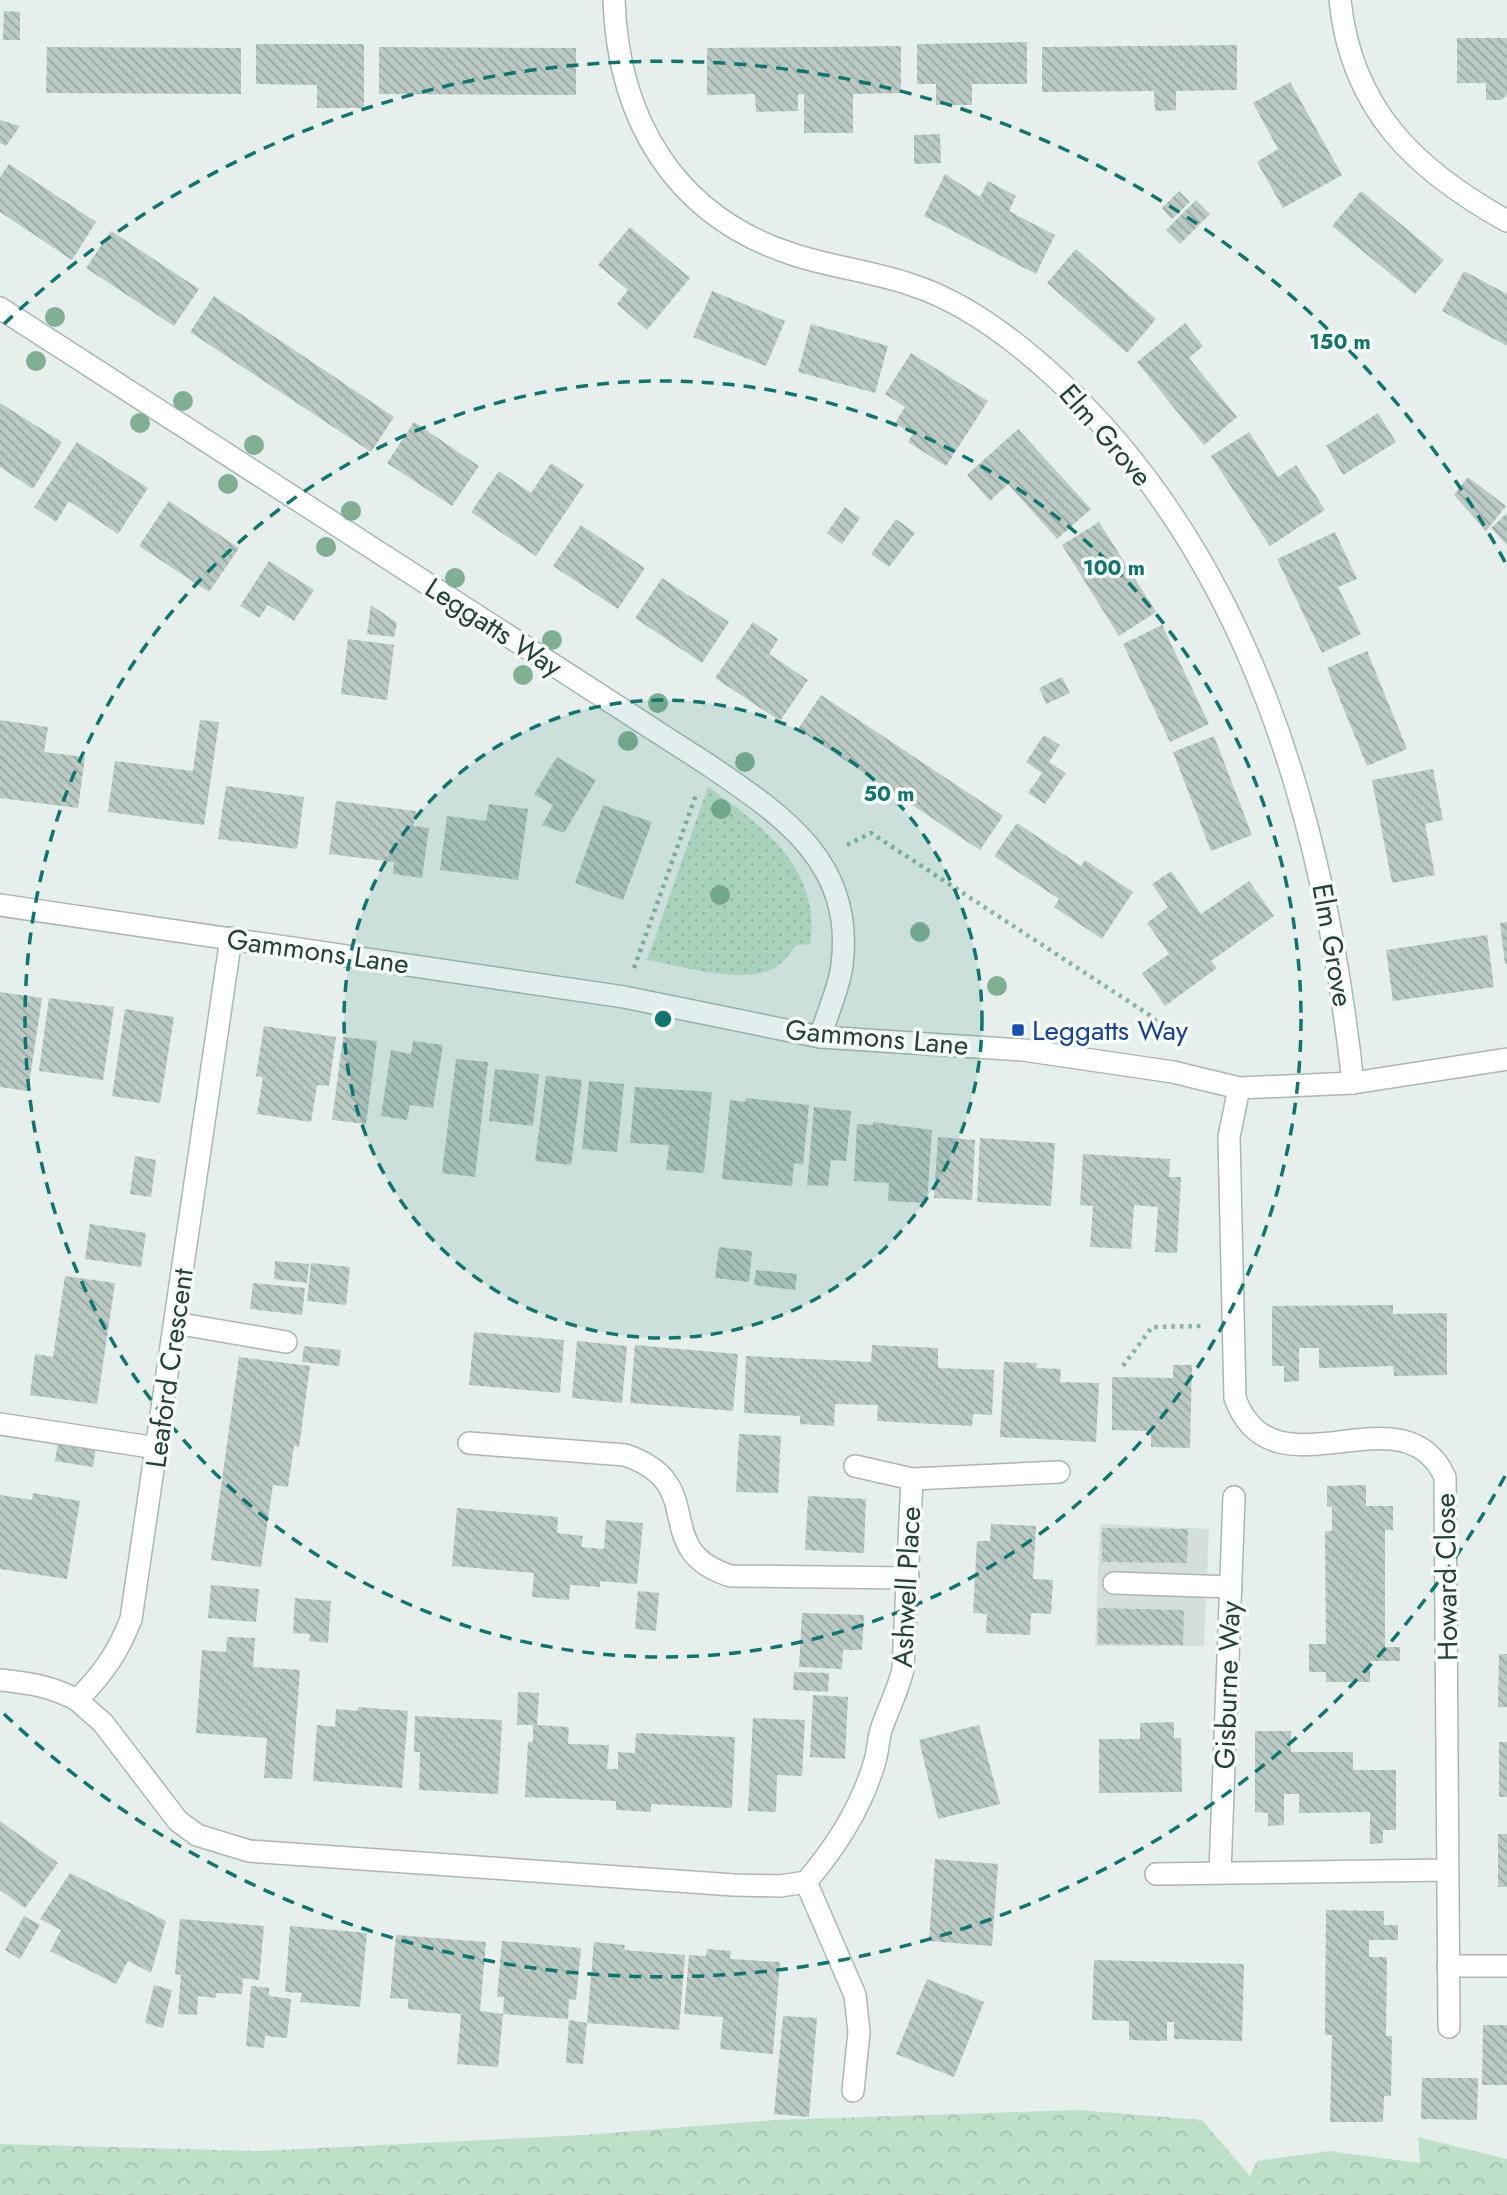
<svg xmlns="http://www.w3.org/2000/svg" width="1507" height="2195" font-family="Jost,sans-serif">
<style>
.built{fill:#d4dfda}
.grass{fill:url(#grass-dots)}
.forest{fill:url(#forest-crowns)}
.building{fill:url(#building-back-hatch)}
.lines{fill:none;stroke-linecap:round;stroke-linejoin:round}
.lane-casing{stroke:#a8b8b2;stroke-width:24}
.street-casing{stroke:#a8b8b2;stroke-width:24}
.path{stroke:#86b3a5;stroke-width:4.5;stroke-dasharray:3.5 5;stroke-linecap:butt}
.lane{stroke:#fff;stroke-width:21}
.street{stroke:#fff;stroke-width:21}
.tree{fill:#80af93}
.ring{fill:none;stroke:#0f766e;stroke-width:3.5;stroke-dasharray:12 9}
.transit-dot{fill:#1a4fb4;stroke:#f7fbf9;stroke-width:2.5}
.labels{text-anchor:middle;stroke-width:7;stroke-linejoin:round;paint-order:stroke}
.street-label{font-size:28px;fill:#24423a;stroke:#f7fbf9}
.transit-label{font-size:28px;fill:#164399;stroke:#f7fbf9;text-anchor:start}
.centre{fill:#0f766e;stroke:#f7fbf9;stroke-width:3.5}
.ring-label{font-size:21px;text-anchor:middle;font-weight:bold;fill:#0f766e;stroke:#f7fbf9;stroke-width:7;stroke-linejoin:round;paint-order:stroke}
</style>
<defs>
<pattern id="grass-dots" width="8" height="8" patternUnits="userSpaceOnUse" patternTransform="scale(1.75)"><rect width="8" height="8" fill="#bfe0c8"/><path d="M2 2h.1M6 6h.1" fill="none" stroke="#a4c1ad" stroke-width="1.8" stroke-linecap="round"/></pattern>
<pattern id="forest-crowns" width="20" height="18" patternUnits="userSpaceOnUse" patternTransform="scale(1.75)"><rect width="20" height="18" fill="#bfe0c8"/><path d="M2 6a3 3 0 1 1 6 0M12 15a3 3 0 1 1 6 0" fill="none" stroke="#a4c1ad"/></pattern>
<pattern id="building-back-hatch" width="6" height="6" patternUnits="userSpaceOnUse" patternTransform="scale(1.75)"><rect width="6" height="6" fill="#bbcac4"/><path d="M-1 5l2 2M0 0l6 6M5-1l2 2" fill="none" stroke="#98a6a0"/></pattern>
</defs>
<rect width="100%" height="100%" fill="#e6efeb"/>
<polygon class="built" points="1100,1524 1209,1529 1204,1646 1095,1646"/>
<path class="grass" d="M 708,787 C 762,825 822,869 810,944 L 796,945 C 790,952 785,961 777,966 C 747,987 682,966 647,960 Z"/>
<polygon class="forest" points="1078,2110 1202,2120 1250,2176 1257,2161 1329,2151 1420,2163 1418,2137 1507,2159 1507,2195 0,2195 0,2144 259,2151 585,2135 774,2120"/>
<g class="building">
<polygon points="4,11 20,12 20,40 3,40"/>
<polygon points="1457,38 1507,38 1507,95 1501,100 1486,100 1486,83 1457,83"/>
<polygon points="1027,42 1027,84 972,84 972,105 936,105 936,84 917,84 917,44"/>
<polygon points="256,44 364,44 364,108 317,108 317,85 256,84"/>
<polygon points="1237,45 1237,90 1176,91 1176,110 1155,111 1154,91 1042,92 1042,47"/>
<polygon points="901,46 901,93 853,94 853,133 804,133 804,94 798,94 798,111 756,112 755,94 707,95 707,48"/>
<polygon points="47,47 241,48 241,94 46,93"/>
<polygon points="379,47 576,48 576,95 379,94"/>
<polygon points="1290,82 1342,175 1283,208 1257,162 1278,149 1253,103"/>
<polygon points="0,120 20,126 6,146 0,143"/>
<polygon points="940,134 941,163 914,164 914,135"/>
<polygon points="9,164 96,222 72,260 0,212 0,177"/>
<polygon points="945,174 980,197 988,181 1016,196 1009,211 1055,235 1036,274 924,216"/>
<polygon points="1179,191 1190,202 1172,219 1162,208"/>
<polygon points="1361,191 1444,260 1415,294 1332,226"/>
<polygon points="1196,200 1210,214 1180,244 1166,230"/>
<polygon points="630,227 690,278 647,330 617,304 628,290 598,265"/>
<polygon points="111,231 199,289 174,326 86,268"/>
<polygon points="1076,249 1156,319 1127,353 1047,283"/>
<polygon points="1464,271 1507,294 1507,346 1442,311"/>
<polygon points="712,291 785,321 766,366 693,337"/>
<polygon points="214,296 394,417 371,452 190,332"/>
<polygon points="1185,323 1203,346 1189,358 1237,417 1204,445 1137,362"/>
<polygon points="811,324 888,346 875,393 798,372"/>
<polygon points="911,353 988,401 946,466 908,442 913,434 895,423 905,407 885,394"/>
<polygon points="0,403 62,442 33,489 0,467"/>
<polygon points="1378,413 1396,442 1343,475 1326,446"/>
<polygon points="414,422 479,466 452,506 387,463"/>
<polygon points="1018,429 1091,509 1057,539 1008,484 990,501 967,475"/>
<polygon points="1249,432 1278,477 1296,465 1325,510 1270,546 1211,456"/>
<polygon points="77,442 148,488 118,534 69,501 56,522 34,507"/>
<polygon points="551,463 584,485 536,556 471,512 499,471 531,493"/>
<polygon points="1468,477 1506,506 1486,531 1454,495"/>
<polygon points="169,501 239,548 209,592 139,546"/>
<polygon points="845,507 860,518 842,544 827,533"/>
<polygon points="1507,513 1507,545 1491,528"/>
<polygon points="896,519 915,533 889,567 871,554"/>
<polygon points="1099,522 1156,612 1119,636 1062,545"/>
<polygon points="581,525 645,568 618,609 553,566"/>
<polygon points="1335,532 1357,579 1338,587 1361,634 1322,653 1277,559"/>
<polygon points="269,561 314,590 294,621 268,605 259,618 240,606"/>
<polygon points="662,578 729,622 702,663 635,618"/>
<polygon points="371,605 397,623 394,637 367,634"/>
<polygon points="753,622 778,639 769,654 808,680 780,721 715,678"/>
<polygon points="1162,625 1209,724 1170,742 1123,644"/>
<polygon points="348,639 394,645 387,700 341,694"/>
<polygon points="1367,651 1407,749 1367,766 1327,668"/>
<polygon points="1062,677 1070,693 1046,704 1039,688"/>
<polygon points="821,695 1003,816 980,850 798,729"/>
<polygon points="0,720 48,727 44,752 85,757 78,808 0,798"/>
<polygon points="200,720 219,722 204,825 108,812 115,761 193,771"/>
<polygon points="1044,735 1060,745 1049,762 1066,773 1045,804 1028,793 1042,773 1026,762"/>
<polygon points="1214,736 1252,835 1211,851 1173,752"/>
<polygon points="557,757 596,780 564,833 542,825 553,805 534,794"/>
<polygon points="1433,769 1443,820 1425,824 1435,875 1392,883 1372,780"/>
<polygon points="226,786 304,797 297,849 218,839"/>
<polygon points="336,801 416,811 413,826 429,828 422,878 393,874 394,862 329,854"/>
<polygon points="489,804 528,809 518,880 440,870 447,816 486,821"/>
<polygon points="603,805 652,822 623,900 575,883"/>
<polygon points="1017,823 1081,866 1085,860 1133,892 1102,939 1054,907 1059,899 994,856"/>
<polygon points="1171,871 1201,914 1249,881 1274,916 1211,961 1217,968 1165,1006 1142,973 1169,954 1147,923 1168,907 1152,884"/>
<polygon points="1507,922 1507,964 1505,964 1500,923"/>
<polygon points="1487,935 1494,987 1393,1001 1386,950"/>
<polygon points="0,992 42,998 28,1091 0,1087"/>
<polygon points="49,998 114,1007 103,1080 39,1071"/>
<polygon points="125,1009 174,1017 160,1103 112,1096"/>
<polygon points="264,1026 336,1037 329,1086 317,1085 311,1122 257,1114 263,1077 256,1076"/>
<polygon points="343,1037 377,1041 366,1124 332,1120"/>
<polygon points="413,1041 443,1045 433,1108 410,1105 407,1120 381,1116 391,1050 411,1054"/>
<polygon points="456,1059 488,1062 475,1177 442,1173"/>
<polygon points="495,1069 539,1074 533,1126 489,1121"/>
<polygon points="546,1076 582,1080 571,1165 535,1161"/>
<polygon points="589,1081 624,1084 617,1152 582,1149"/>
<polygon points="635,1087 712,1092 704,1173 666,1170 669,1145 630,1143"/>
<polygon points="746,1098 809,1105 803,1165 794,1163 792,1186 722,1179 730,1100 745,1102"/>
<polygon points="814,1107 851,1111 846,1161 831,1160 828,1186 807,1185"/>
<polygon points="873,1122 932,1130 927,1203 888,1201 889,1183 854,1181 857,1124 873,1125"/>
<polygon points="938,1137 975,1140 972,1200 934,1198"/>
<polygon points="980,1138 1055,1143 1051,1206 977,1202"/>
<polygon points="1083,1154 1170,1159 1169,1177 1181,1177 1177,1253 1155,1252 1158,1207 1134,1205 1131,1249 1090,1247 1093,1206 1080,1205"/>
<polygon points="135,1156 156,1160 151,1197 130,1194"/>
<polygon points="90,1224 146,1233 141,1267 85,1259"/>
<polygon points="719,1247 752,1251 749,1282 715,1278"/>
<polygon points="275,1261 309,1264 307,1283 274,1279"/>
<polygon points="311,1263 350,1267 346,1305 307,1301"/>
<polygon points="756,1270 797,1274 795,1290 754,1285"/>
<polygon points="65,1276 115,1283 97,1404 30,1395 35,1354 53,1357"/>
<polygon points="253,1283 305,1288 302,1315 250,1309"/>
<polygon points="1393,1305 1393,1314 1447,1313 1447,1375 1394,1376 1393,1366 1319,1368 1319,1348 1299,1348 1299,1381 1284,1382 1284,1366 1272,1366 1272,1306"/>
<polygon points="474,1332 564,1340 560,1393 469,1385"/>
<polygon points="577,1341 627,1346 622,1403 572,1398"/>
<polygon points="635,1345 738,1354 733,1411 630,1403"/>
<polygon points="872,1345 938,1348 938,1368 994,1370 992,1415 973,1414 972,1426 877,1421 878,1405 835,1404 834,1426 800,1424 800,1416 744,1413 746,1356 871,1362"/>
<polygon points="304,1346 341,1350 339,1366 302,1362"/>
<polygon points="239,1357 310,1366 299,1447 294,1446 288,1487 273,1485 261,1567 211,1560"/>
<polygon points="1004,1362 1037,1363 1036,1368 1061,1369 1060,1382 1099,1383 1096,1442 1000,1437"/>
<polygon points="1173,1365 1192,1365 1190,1448 1151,1447 1151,1431 1112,1430 1112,1377 1173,1378"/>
<polygon points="739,1434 781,1436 778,1493 736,1492"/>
<polygon points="58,1441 96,1447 93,1467 55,1461"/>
<polygon points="1366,1485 1366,1506 1393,1506 1393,1530 1385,1530 1385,1647 1400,1647 1400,1661 1370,1661 1370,1682 1326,1682 1326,1672 1309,1672 1309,1644 1326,1644 1325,1531 1332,1531 1332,1507 1327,1506 1327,1486"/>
<polygon points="33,1493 80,1501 67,1579 0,1569 0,1495 32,1500"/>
<polygon points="808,1496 866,1499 864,1553 805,1550"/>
<polygon points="457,1508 558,1517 557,1533 583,1536 581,1547 604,1549 606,1520 643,1523 637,1584 600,1581 600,1587 570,1585 569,1600 532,1597 534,1573 452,1566"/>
<polygon points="991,1524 1036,1526 1033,1579 1053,1580 1051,1614 1031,1613 1030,1635 986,1633 987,1614 973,1613 977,1541 990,1541"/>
<polygon points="1102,1528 1188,1529 1187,1563 1102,1562"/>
<polygon points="211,1585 259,1589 256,1622 208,1618"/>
<polygon points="638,1591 659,1593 656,1631 635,1629"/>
<polygon points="295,1598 331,1601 328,1643 309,1641 310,1634 293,1633"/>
<polygon points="1098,1608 1184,1610 1183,1645 1098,1644"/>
<polygon points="802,1613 864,1615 862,1650 843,1650 842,1669 799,1667"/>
<polygon points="227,1637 255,1638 253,1667 300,1670 292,1779 264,1778 267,1738 196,1733 202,1650 226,1652"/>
<polygon points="1499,1654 1507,1654 1507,1707 1498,1707"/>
<polygon points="794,1672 829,1673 828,1692 793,1690"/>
<polygon points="518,1692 539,1693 537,1725 569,1727 568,1744 609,1745 607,1769 618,1769 618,1752 635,1753 636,1733 735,1737 732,1808 651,1804 651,1812 616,1810 616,1801 525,1797 528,1742 533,1742 533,1725 517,1725"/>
<polygon points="813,1695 848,1697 845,1759 810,1757"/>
<polygon points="358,1707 408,1711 402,1788 313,1781 317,1725 335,1727 336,1709 358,1711"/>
<polygon points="415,1716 502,1720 498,1794 419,1790 420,1752 414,1752"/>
<polygon points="753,1718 805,1720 802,1776 777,1775 776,1812 748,1811"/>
<polygon points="1174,1722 1174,1738 1181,1738 1182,1792 1099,1793 1099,1739 1140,1739 1140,1723"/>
<polygon points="979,1725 1000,1804 938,1819 919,1740"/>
<polygon points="1255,1731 1291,1731 1291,1752 1353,1752 1353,1770 1396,1770 1396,1830 1383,1830 1383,1843 1370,1844 1370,1812 1299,1813 1299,1794 1284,1794 1284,1825 1268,1826 1268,1813 1255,1812"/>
<rect x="1499" y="1742" width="8" height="55"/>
<polygon points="0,1821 58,1863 25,1908 0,1890"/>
<rect x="1498" y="1834" width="9" height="53"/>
<polygon points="935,1859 998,1864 992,1946 929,1941"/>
<polygon points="70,1873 166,1921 151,1973 128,1961 116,1984 50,1951 61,1930 40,1919"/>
<polygon points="1326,1910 1384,1911 1384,1925 1398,1925 1398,1940 1369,1940 1369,1957 1387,1957 1386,2036 1392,2036 1391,2096 1384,2096 1383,2122 1330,2122 1332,2035 1325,2035"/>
<polygon points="24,1916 40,1925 20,1959 5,1950"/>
<polygon points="180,1919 264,1926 259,1980 243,1978 242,1994 216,1993 216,1998 198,1996 197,2015 178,2014 181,1975 175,1974"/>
<polygon points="290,1926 367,1933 360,2007 300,2002 302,1993 285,1992"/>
<polygon points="396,1935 486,1942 480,2011 503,2014 504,1997 497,1997 502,1941 581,1948 576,2000 569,1999 568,2019 503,2014 498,2067 457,2064 461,2014 408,2009 408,1999 390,1998"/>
<polygon points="594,1942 625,1945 624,1950 685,1955 679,2030 587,2023"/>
<polygon points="707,1949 731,1951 730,1959 780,1962 773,2054 720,2049 723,2017 684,2014 689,1955 706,1956"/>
<polygon points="1094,1960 1244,1964 1242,2041 1174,2039 1174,2022 1167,2022 1167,2041 1129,2040 1129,2021 1092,2020"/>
<polygon points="927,1979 984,2002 954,2077 896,2054"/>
<polygon points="154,1985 172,1990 163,2028 145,2023"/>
<polygon points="251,1986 269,1988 269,1996 291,1999 287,2038 265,2036 264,2048 246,2046"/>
<polygon points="783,2016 817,2018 809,2117 774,2114"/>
<polygon points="569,2020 587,2023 583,2064 566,2063"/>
<polygon points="1483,2025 1507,2025 1507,2085 1482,2085"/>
<polygon points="1422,2078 1478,2078 1477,2120 1421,2119"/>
</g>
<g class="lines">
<g class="lane-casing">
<g id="lane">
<polyline points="175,1323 286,1342"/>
<polyline points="0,1424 157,1448"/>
<polyline points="855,1466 912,1479 1059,1472"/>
<polyline points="1114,1583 1231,1587"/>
</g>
</g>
<g class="street-casing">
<g id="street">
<path d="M 614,0 C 618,120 675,216 792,254 C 830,267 871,271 909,284 C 964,301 1015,340 1057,379 C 1252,560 1325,826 1353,1083"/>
<path d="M 1340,0 C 1351,109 1415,170 1507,221"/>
<path d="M 0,308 L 707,764 C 782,815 855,862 842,965 C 839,989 827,1014 820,1037"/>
<polyline points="0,905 624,997 820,1037 1023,1050 1173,1072 1239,1088 1353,1083 1507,1059"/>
<path d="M 1239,1088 L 1229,1137 L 1235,1398 C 1273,1503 1402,1384 1445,1477 L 1449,2027"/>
<path d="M 469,1443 L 625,1455 C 712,1484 647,1550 731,1576 L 908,1578"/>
<path d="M 0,1680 C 29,1683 51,1686 77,1700 C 102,1675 118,1653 131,1619 L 231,938"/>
<polyline points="77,1700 103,1723 178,1821 197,1835 249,1851 734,1885 780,1886 806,1882 855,1995 859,2032 853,2091"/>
<polyline points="1220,1873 1234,1497"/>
<polyline points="1156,1874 1447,1870"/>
<path d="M 806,1882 C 836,1847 862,1806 875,1761 C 878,1751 878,1740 881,1730 C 888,1709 898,1691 903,1669 L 912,1479"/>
<polyline points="1448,1966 1507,1966"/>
</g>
</g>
<g class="path">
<polyline points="847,845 871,833 1154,1018 1161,1039"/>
<polyline points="634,968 696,795"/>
<polyline points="1123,1366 1152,1327 1201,1326"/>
</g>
<use href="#lane" class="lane"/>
<use href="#street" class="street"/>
</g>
<g class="tree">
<circle cx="55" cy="317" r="10"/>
<circle cx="36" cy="361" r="10"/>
<circle cx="183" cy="401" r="10"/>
<circle cx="140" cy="423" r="10"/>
<circle cx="254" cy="445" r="10"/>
<circle cx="228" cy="484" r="10"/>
<circle cx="351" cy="511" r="10"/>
<circle cx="326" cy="547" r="10"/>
<circle cx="455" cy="578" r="10"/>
<circle cx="552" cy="640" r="10"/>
<circle cx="523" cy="675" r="10"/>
<circle cx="658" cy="703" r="10"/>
<circle cx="628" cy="741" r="10"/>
<circle cx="745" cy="762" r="10"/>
<circle cx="721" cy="809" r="10"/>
<circle cx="720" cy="895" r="10"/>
<circle cx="920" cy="932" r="10"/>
<circle cx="997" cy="986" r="10"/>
</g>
<circle cx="663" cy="1019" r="319" fill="#0f766e" fill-opacity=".12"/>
<g class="ring">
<circle cx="663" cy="1019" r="319"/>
<circle cx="663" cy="1019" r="638"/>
<path d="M1505 1476A958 958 0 0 1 4 1714M4 324A958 958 0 0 1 1505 562"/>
</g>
<rect class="transit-dot" x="1011" y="1023" width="14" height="14" rx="3.5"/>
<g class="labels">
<g class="street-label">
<text transform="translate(1106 435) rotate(49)" y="10">Elm Grove</text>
<text transform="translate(494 627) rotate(33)" y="10">Leggatts Way</text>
<text transform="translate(1333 945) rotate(80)" y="10">Elm Grove</text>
<text transform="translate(318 951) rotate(8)" y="10">Gammons Lane</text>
<text transform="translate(877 1037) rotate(5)" y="10">Gammons Lane</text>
<text transform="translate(169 1368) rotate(-82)" y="10">Leaford Crescent</text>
<text transform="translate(1446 1577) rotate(-91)" y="10">Howard Close</text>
<text transform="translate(906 1587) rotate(-87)" y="10">Ashwell Place</text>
<text transform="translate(1227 1685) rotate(-88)" y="10">Gisburne Way</text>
</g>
<g class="transit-label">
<text x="1032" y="1040">Leggatts Way</text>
</g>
</g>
<circle cx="663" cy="1019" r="10" class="centre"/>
<g class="ring-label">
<text x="1340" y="349">150 m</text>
<text x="1114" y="575">100 m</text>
<text x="889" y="801">50 m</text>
</g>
</svg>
